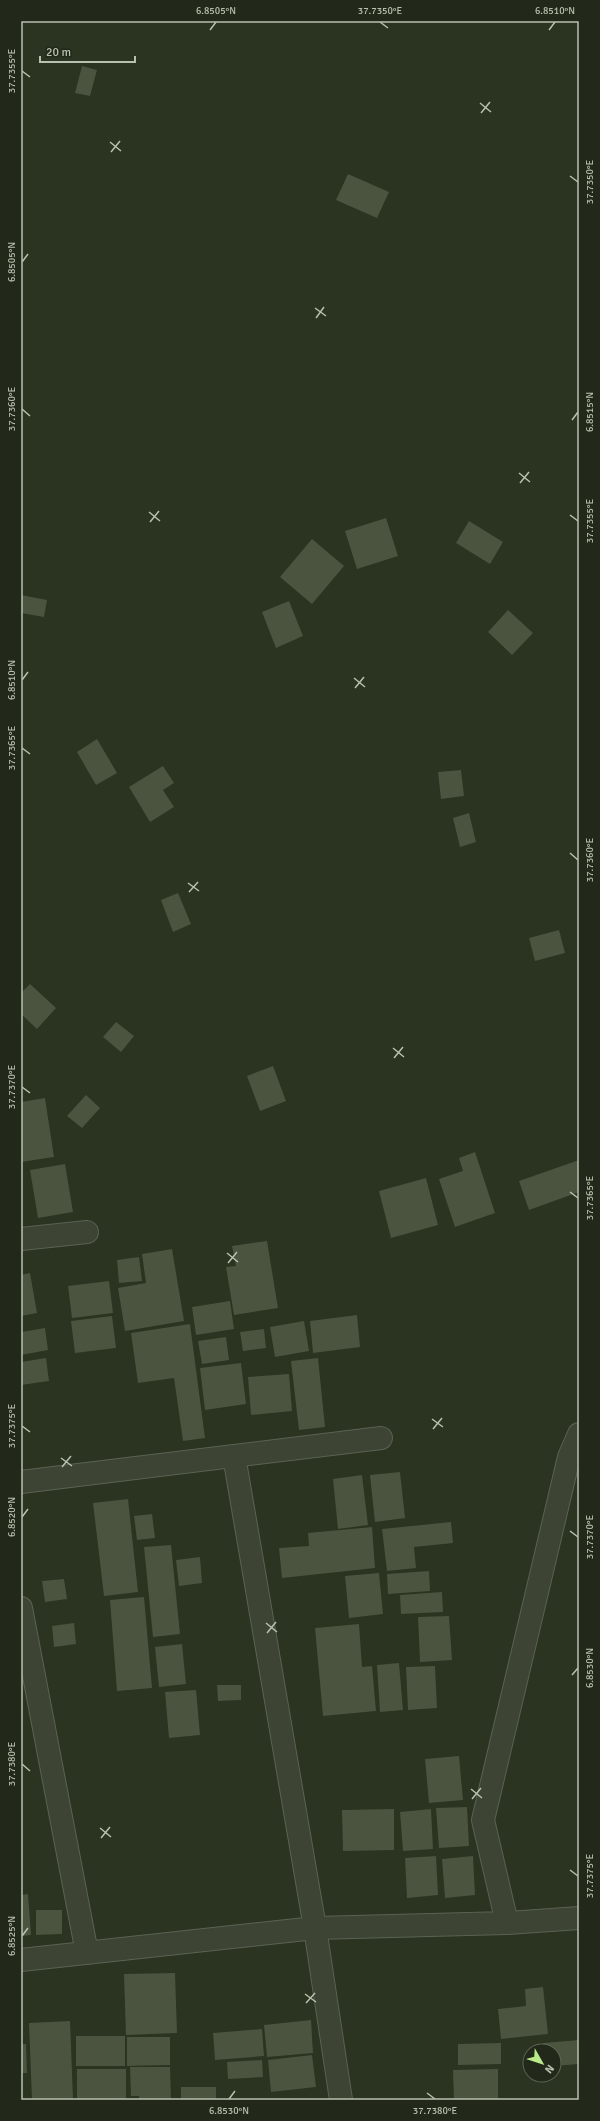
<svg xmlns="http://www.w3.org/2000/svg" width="600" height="2121" font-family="Signika,sans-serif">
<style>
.building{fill:#4a543e}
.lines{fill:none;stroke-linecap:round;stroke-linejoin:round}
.minor-casing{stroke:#5b6252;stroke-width:24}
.minor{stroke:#3d4434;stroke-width:22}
.ticks{fill:none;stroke:#b8c1ae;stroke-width:1.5}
.neatline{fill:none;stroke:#b8c1ae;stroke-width:1.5}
.ticks-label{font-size:10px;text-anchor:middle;fill:#b8c1ae}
</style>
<rect width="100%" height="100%" fill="#2b3321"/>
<g class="building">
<polygon points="82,66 97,70 90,96 75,93"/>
<polygon points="348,174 389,192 377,218 336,200"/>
<polygon points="386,518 398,556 357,569 345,531"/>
<polygon points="469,521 503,542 490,564 456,543"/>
<polygon points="312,539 344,566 312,604 280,577"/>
<polygon points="21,595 47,600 44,617 21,613"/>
<polygon points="289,601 303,636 276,648 262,612"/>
<polygon points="508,610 533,633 512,655 488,632"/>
<polygon points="97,739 117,773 96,785 77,752"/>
<polygon points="163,766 174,783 163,790 174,807 150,822 129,787"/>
<polygon points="461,770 464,796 441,799 438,772"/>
<polygon points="469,813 476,842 460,847 453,818"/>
<polygon points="178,893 191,924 173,932 161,900"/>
<polygon points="559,930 565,953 535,961 529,938"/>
<polygon points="30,984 56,1008 37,1029 21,1014 21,993"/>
<polygon points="116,1022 134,1036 121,1052 103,1037"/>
<polygon points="273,1066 286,1101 260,1111 247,1076"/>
<polygon points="86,1095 100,1108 82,1128 67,1116"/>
<polygon points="45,1098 54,1157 21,1162 21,1102"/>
<polygon points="475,1152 495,1213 455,1227 439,1179 463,1171 459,1158"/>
<polygon points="579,1160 579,1192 529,1210 519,1181"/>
<polygon points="65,1164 73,1212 38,1218 30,1170"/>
<polygon points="426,1178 438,1225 391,1238 379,1191"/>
<polygon points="267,1241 278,1308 234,1315 226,1267 236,1266 232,1246"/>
<polygon points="172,1249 184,1321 125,1331 118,1288 146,1283 142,1254"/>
<polygon points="139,1257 142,1281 119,1283 117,1260"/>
<polygon points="30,1273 37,1313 21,1316 21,1275"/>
<polygon points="109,1281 113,1313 72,1318 68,1286"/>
<polygon points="230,1301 234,1329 196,1335 192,1307"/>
<polygon points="357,1315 360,1347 313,1353 310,1321"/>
<polygon points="112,1316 116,1348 75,1353 71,1321"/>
<polygon points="304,1321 309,1351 275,1357 270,1327"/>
<polygon points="190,1324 205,1438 183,1441 174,1378 138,1383 131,1333"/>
<polygon points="45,1328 48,1350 21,1355 21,1332"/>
<polygon points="264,1329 266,1348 243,1351 240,1332"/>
<polygon points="226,1337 229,1360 202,1364 198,1341"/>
<polygon points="46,1358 49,1381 21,1385 21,1362"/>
<polygon points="318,1358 325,1427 299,1430 291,1361"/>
<polygon points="241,1363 246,1404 205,1410 200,1368"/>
<polygon points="289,1374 292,1411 251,1415 248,1377"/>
<polygon points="400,1472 405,1518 375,1522 370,1475"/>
<polygon points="362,1475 368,1525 338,1529 333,1479"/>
<polygon points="128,1499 138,1592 104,1596 93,1503"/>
<polygon points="152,1514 155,1538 137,1540 134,1516"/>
<polygon points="451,1522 453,1543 414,1547 416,1568 387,1571 382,1529"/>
<polygon points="372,1527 375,1568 282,1578 279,1548 309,1546 308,1533"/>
<polygon points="171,1545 180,1634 153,1637 144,1547"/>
<polygon points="200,1557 202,1583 179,1586 176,1560"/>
<polygon points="429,1571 430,1591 388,1594 387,1574"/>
<polygon points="379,1573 383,1614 349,1618 345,1576"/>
<polygon points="64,1579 67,1599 45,1602 42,1581"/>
<polygon points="442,1592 443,1612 401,1614 400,1595"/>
<polygon points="144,1597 152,1688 117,1691 110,1600"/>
<polygon points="449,1616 452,1660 420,1662 418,1617"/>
<polygon points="74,1623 76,1644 54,1647 52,1626"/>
<polygon points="359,1624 362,1667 372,1666 376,1711 323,1716 315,1628"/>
<polygon points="182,1644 186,1684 159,1687 155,1647"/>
<polygon points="399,1663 403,1710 380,1712 377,1665"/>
<polygon points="435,1666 437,1708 408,1710 406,1667"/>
<polygon points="217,1685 241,1685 241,1700 218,1701"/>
<polygon points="196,1690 200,1735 169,1738 165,1692"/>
<polygon points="459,1756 463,1800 429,1803 425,1759"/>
<polygon points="467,1807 469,1846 439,1848 436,1808"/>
<polygon points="394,1809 394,1850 343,1851 342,1810"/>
<polygon points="431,1809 433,1849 403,1851 400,1812"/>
<polygon points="436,1856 438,1895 407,1898 405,1858"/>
<polygon points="473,1856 475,1895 445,1898 442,1859"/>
<polygon points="28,1894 31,1935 21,1936 21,1895"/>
<polygon points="36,1910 62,1910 62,1934 36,1935"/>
<polygon points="175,1973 177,2033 126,2035 124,1974"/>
<polygon points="543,1987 548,2034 501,2039 498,2009 526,2006 525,1989"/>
<polygon points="311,2020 313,2053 267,2057 264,2025"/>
<polygon points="70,2021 73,2099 32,2100 29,2023"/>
<polygon points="262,2029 264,2056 215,2060 213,2033"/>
<rect x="76" y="2036" width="49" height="30"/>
<polygon points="127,2037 170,2037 170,2065 127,2066"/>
<polygon points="579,2040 579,2064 554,2066 554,2051 544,2051 543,2043"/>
<polygon points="501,2043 501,2064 458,2065 458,2044"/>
<polygon points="21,2044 26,2044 27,2073 21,2073"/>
<polygon points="312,2055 316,2087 271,2092 268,2060"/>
<polygon points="262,2060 263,2077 228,2079 227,2062"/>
<polygon points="130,2067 170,2067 171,2100 139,2100 139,2096 131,2096"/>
<rect x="77" y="2069" width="49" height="30"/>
<polygon points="498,2069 498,2100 454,2100 453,2070"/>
<rect x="181" y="2087" width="35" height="13"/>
</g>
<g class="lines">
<g class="minor-casing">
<g id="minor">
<polyline points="21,1239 87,1232"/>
<polyline points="21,1482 381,1438"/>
<polyline points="21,1608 87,1953"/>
<polyline points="507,1923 579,1918"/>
<polyline points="21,1960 315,1928 234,1456"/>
<polyline points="341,2100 315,1928 507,1923 483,1820 569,1457 579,1434"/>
</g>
</g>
<use href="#minor" class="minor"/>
</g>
<path class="ticks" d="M 380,22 L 388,28M 210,30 L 216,22M 549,30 L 555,22M 22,71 L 30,77M 480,103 L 491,112M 481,113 L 490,102M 110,142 L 121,151M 111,152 L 120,141M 570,176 L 578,182M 22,262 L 28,254M 315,308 L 326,316M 316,318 L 324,307M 22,409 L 30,416M 572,420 L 578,412M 519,473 L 530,482M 520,483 L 529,472M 149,512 L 160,521M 570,515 L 578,521M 150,522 L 159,511M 354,678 L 365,687M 22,680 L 28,672M 355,688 L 364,677M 22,748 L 30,754M 570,853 L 578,860M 188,883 L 199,891M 189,892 L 198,882M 393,1048 L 404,1057M 394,1058 L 403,1047M 22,1087 L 30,1093M 570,1192 L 578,1198M 227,1253 L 238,1262M 228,1263 L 237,1252M 432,1419 L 443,1427M 22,1426 L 30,1432M 433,1429 L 442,1418M 61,1458 L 72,1466M 62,1467 L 71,1456M 22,1517 L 28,1509M 570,1531 L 578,1537M 266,1623 L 277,1632M 267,1633 L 276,1622M 572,1675 L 578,1668M 22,1764 L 30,1771M 471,1789 L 482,1798M 472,1799 L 481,1788M 100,1828 L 111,1837M 101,1838 L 110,1827M 570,1870 L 578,1876M 22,1936 L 28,1928M 305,1994 L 316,2002M 306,2003 L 315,1993M 427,2093 L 435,2099M 229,2099 L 235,2091"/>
<rect width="600" height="2121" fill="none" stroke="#22281a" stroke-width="44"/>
<g transform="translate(542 2063) rotate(129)"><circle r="19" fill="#22281a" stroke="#5e6555"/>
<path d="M0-3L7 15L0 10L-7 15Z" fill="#baeb8a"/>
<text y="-6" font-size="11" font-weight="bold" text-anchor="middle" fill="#b8c1ae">N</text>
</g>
<path d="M40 56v6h95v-6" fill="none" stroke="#b8c1ae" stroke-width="2"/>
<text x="46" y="56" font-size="12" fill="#b8c1ae" stroke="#22281a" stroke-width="3" paint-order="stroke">20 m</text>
<rect x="22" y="22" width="556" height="2077" class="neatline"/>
<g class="ticks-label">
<text x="216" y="14">6.8505°N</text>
<text x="380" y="14">37.7350°E</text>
<text x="555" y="14">6.8510°N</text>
<text transform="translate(11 71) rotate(-90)" y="4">37.7355°E</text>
<text transform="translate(589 182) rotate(-90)" y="4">37.7350°E</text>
<text transform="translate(11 262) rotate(-90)" y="4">6.8505°N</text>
<text transform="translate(11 409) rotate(-90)" y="4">37.7360°E</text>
<text transform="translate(589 412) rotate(-90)" y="4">6.8515°N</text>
<text transform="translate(589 521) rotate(-90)" y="4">37.7355°E</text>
<text transform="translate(11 680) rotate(-90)" y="4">6.8510°N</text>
<text transform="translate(11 748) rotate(-90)" y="4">37.7365°E</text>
<text transform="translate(589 860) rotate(-90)" y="4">37.7360°E</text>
<text transform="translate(11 1087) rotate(-90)" y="4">37.7370°E</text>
<text transform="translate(589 1198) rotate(-90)" y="4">37.7365°E</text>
<text transform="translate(11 1426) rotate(-90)" y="4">37.7375°E</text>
<text transform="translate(11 1517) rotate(-90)" y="4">6.8520°N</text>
<text transform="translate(589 1537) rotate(-90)" y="4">37.7370°E</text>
<text transform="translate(589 1668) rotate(-90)" y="4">6.8530°N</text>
<text transform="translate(11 1764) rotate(-90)" y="4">37.7380°E</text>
<text transform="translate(589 1876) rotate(-90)" y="4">37.7375°E</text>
<text transform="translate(11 1936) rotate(-90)" y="4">6.8525°N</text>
<text x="229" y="2114">6.8530°N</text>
<text x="435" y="2114">37.7380°E</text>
</g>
</svg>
